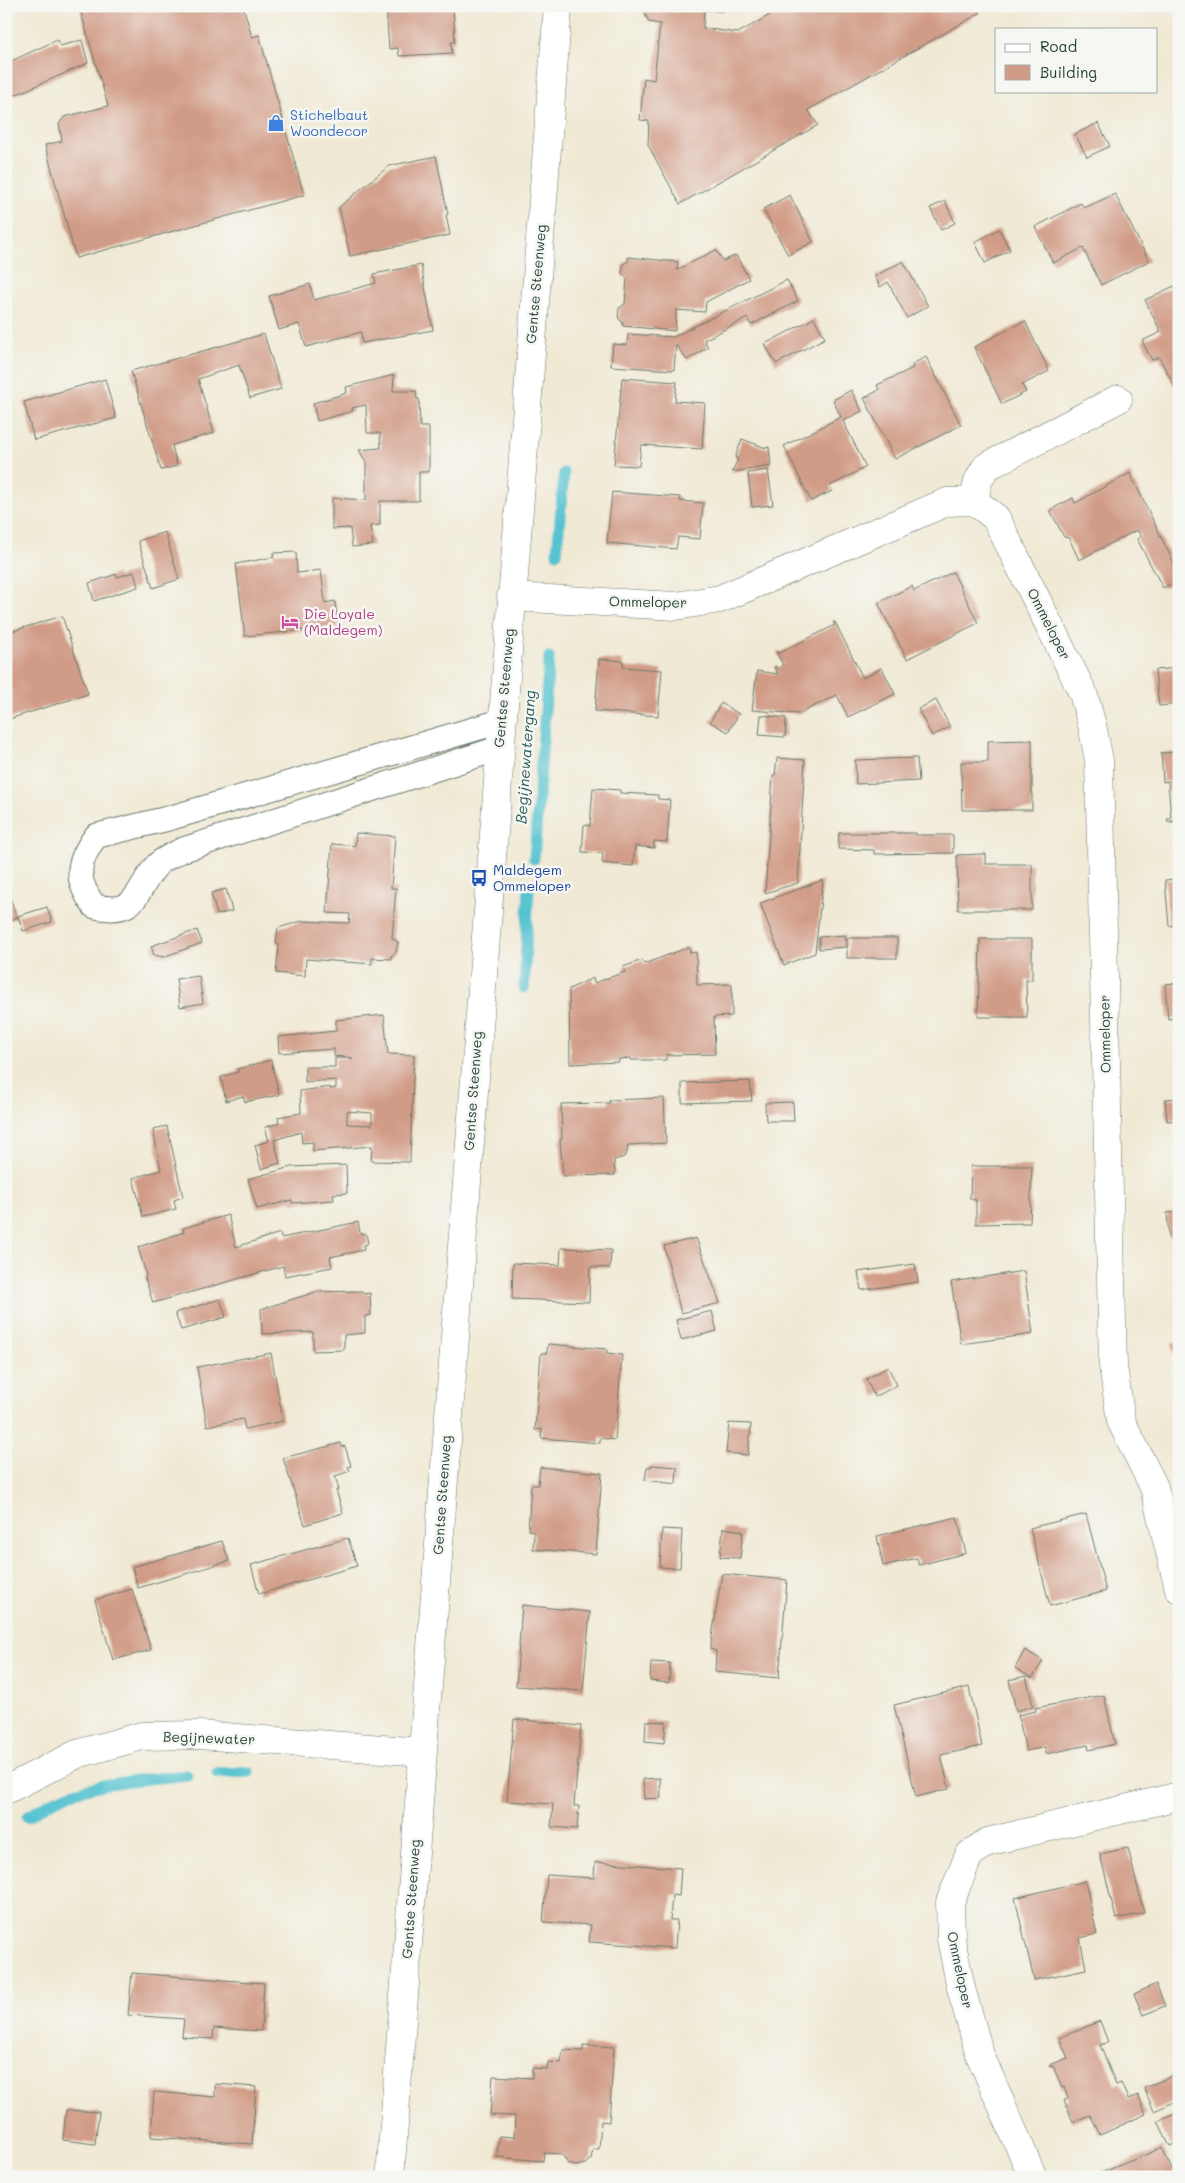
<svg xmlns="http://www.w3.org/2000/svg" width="1185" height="2183" font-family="Mali,sans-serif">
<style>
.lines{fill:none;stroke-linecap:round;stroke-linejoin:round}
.stream{stroke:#57c3d0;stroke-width:11}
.building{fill:#d19c87;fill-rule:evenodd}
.service-casing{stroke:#68796c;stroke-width:26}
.minor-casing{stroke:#68796c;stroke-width:29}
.tertiary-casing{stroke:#68796c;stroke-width:29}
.service{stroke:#fff;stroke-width:24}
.minor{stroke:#fff;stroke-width:28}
.tertiary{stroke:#fff;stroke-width:28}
.labels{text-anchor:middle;stroke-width:5;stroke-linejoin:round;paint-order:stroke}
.shop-label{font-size:14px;fill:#366cbe;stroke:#f6f6f2;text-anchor:start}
.street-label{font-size:14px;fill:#1f3d34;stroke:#f6f6f2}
.hotel-label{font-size:14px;fill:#b23c85;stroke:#f6f6f2;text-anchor:start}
.transit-label{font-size:14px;fill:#164399;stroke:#f6f6f2;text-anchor:start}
.water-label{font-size:15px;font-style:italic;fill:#2d5e5b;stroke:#f6f6f2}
</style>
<rect width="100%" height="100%" fill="#f6f6f2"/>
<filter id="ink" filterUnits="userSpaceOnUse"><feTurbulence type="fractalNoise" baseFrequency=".02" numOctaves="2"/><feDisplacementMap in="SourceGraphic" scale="10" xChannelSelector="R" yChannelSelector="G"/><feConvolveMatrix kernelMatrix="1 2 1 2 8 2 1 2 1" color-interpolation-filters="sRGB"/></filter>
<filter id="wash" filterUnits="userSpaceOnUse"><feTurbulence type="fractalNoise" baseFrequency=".0096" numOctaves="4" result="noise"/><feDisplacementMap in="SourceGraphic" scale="20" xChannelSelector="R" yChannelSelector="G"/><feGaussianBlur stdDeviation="1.12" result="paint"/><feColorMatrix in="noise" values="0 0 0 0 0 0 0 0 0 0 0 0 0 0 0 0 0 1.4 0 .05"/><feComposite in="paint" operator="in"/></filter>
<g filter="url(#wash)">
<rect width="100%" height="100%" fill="#f0e9d4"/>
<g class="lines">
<g class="stream">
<polyline points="557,553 564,473"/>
<polyline points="534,859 549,657"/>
<polyline points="524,988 529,887"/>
<polyline points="217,1773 249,1772"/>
<path d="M 27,1817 C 37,1811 47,1804 57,1799 C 97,1781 144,1780 187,1775"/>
</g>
</g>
<g id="blocks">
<g class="building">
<polygon points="79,6 243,6 252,37 259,35 304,195 76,258 45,145 62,141 59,124 64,117 108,106"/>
<polygon points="386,6 453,6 455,42 451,42 452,53 399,56 398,48 389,49"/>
<polygon points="646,6 724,6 723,11 704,10 703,28 738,33 786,6 976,6 980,13 808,110 818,125 680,204 648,145 649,121 640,120 644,78 654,80 660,24 649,22 645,14"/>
<polygon points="57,40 60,46 82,40 88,63 6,99 6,55 9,62"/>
<polygon points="1098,123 1110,146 1087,157 1075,134"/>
<polygon points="436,156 448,214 446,215 450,235 350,256 339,207 389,166"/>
<polygon points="1115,194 1149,261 1101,285 1083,248 1053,263 1035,227 1081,203 1084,208"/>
<polygon points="790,195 813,242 788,255 763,209"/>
<polygon points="945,201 955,223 941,230 930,208"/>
<polygon points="999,229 1010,250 985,263 975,242"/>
<polygon points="716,250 723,261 736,255 749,279 706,302 705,312 676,310 675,331 623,326 623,323 618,318 619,308 625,304 627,278 622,274 623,264 628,261 628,257 678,262 677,270"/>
<polygon points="903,261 928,306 907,318 888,282 880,287 875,276"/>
<polygon points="421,265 433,330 362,343 361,332 306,347 299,324 279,330 269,296 310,284 314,300 376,283 374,274"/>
<polygon points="787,280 798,301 751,325 747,318 704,340 708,347 687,360 676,345 674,370 611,366 613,344 627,345 628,334 673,337"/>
<polygon points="1174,286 1179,296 1179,390 1177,391 1159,357 1152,360 1142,341 1161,332 1145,300"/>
<polygon points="814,318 825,338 776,364 765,344"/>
<polygon points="1025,321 1049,371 1022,385 1026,392 1002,404 974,347"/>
<polygon points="264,334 281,389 250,398 239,365 198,379 214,433 172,445 177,466 161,470 131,371"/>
<polygon points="926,357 961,425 895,459 864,398 879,390 877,385 913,368 912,364"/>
<polygon points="394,375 393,391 416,391 417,399 419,399 420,427 429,427 429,472 419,472 419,501 380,501 380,525 370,526 373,545 352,547 350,528 332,529 332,498 366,500 366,462 359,450 381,448 380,433 367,433 366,405 352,408 353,411 317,421 313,403 347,393 346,387"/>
<polygon points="622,378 677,382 675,401 705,403 702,449 641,445 639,466 614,465"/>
<polygon points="105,379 116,418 34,440 24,402"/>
<polygon points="851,390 862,411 843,421 866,467 830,486 832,491 811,501 784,446 841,417 833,400"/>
<polygon points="742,439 766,448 769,447 771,466 732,472 738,459 735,458"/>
<polygon points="768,470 773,505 752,507 748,473"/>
<polygon points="1130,473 1179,574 1179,580 1163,588 1137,539 1141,536 1137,530 1079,560 1069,538 1064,537 1050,510 1073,498 1075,503"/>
<polygon points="612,492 680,497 680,501 703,503 700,539 678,537 676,549 607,543"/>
<polygon points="165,532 179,579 153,588 138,541"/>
<polygon points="296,552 297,573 321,570 325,603 335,601 338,627 245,636 236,564 274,557 273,553"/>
<polygon points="134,572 138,587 94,601 89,583 117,574 117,577"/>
<polygon points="953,572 978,623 907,659 878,603 912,586 914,591"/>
<polygon points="62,616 88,694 6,720 6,633"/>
<polygon points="833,622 835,622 863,678 882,668 895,694 848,717 837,695 798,714 752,710 757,671 778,674 774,667 776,666 777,669 783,665 776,651 779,653 835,625"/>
<polygon points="599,659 623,661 623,667 662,670 658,716 595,711"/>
<polygon points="1179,668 1179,704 1159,706 1155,670"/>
<polygon points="936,700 950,727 932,736 918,709"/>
<polygon points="721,703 739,714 728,732 710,722"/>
<polygon points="761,715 786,718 785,737 759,735"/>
<polygon points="1032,740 1032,810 962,810 961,762 988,762 988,741"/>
<polygon points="1179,752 1179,821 1168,822 1167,819 1171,819 1168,781 1163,782 1161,753"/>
<polygon points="777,758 805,760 798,883 765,893 773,775 775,775"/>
<polygon points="917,758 919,781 856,784 855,760"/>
<polygon points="593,788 620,790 620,793 658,795 658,799 670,800 667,842 654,841 654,848 635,846 633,866 602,863 603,853 582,852 584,825 590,826"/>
<polygon points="356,833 395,836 391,888 396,888 392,938 398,942 396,952 391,956 391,959 372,958 372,964 306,959 305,976 276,973 279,944 276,943 278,928 302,921 349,923 350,914 327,913 332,844 355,846"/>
<polygon points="839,833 916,833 916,835 953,835 953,853 874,854 874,850 838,849"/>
<polygon points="986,854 986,864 1032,864 1032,910 958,910 957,855"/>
<polygon points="1174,867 1179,867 1179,925 1169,926 1165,880 1175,879"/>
<polygon points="823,880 815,953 784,965 760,903"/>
<polygon points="6,886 17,918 6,921"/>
<polygon points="226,889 232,911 217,915 211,893"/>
<polygon points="47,907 52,922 23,931 18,916"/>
<polygon points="197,930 202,943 163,957 154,955 151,946"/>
<polygon points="845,935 846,947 819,949 819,937"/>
<rect x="847" y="938" width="50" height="20"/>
<polygon points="980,939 1032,939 1032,980 1026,980 1027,1017 978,1017"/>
<polygon points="689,947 690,953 696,952 697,985 732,984 732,1016 714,1017 715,1054 666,1055 666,1060 631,1060 631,1058 619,1059 619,1062 570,1064 569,989 593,978 594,983 625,972 623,967 642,960 644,964"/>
<polygon points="199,976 203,1003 180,1007 176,979"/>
<polygon points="1179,983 1179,1018 1168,1019 1165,984"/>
<path d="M 384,1015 L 388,1054 L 414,1055 L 410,1162 L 371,1161 L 372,1146 L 313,1151 L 313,1142 L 302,1143 L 301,1132 L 274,1140 L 280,1163 L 261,1169 L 255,1145 L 269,1141 L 265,1127 L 279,1123 L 278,1117 L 301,1113 L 300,1091 L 330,1087 L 330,1089 L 336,1088 L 336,1080 L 305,1082 L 305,1067 L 335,1067 L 335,1058 L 353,1058 L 334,1056 L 334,1049 L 279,1053 L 278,1037 L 336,1031 L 336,1020 ZM 347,1111 L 372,1113 L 372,1125 L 347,1124 Z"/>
<polygon points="271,1060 279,1095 245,1102 243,1096 226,1101 221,1077 238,1072 237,1069"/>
<polygon points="750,1081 752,1101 682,1103 682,1083"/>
<polygon points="664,1098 666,1143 628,1145 627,1153 624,1157 614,1160 615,1175 563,1176 560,1140 562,1139 561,1104 610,1103 609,1100"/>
<polygon points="1179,1098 1179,1120 1167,1121 1165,1099"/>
<polygon points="793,1102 794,1121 766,1121 765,1103"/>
<polygon points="167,1126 183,1197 174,1200 176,1209 143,1217 133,1178 161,1170 153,1129"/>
<polygon points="346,1165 347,1193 333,1194 334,1200 292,1203 292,1200 257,1209 248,1179 291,1167"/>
<polygon points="971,1166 1032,1166 1030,1223 976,1224 976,1200 970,1199"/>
<polygon points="1179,1212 1179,1262 1177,1262 1175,1236 1169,1237 1167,1213"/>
<polygon points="228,1215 236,1247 280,1233 281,1238 358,1222 360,1233 366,1234 368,1243 363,1246 364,1250 330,1257 332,1267 285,1276 283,1266 153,1303 145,1278 146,1274 138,1247 184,1232 183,1228"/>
<polygon points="696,1238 720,1303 681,1313 664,1246"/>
<polygon points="561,1248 611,1250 610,1268 590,1267 589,1302 512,1299 513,1263 560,1265"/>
<polygon points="915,1264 918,1282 861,1290 858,1272"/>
<polygon points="1024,1271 1033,1334 961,1344 951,1282"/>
<polygon points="362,1291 363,1294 370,1293 371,1315 365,1316 365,1333 344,1335 344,1350 313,1351 313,1332 262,1334 261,1309 316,1292"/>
<polygon points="220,1299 226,1317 181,1330 175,1313"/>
<polygon points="712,1311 717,1331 681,1340 676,1320"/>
<polygon points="1179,1342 1179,1367 1178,1367 1172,1344"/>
<polygon points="548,1344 607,1349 607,1353 622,1355 615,1440 600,1438 600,1443 541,1438 542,1429 535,1430 541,1353 547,1353"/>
<polygon points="271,1353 283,1421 245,1429 243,1419 207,1426 197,1367"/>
<polygon points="888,1367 897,1385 875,1397 866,1379"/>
<polygon points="729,1423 751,1424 748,1455 726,1453"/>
<polygon points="341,1443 342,1447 345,1446 351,1466 348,1467 350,1471 335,1476 339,1490 336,1490 343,1513 305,1525 283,1458"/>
<polygon points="651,1465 677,1467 676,1484 645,1480 647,1467 651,1467"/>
<polygon points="540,1467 602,1473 596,1554 533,1549 534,1532 528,1530 531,1485 538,1485"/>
<polygon points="1086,1514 1106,1591 1050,1606 1030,1528"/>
<polygon points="957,1517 966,1553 919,1565 917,1558 883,1566 877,1536"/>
<polygon points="723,1528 743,1531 740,1558 720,1557"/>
<polygon points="662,1529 682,1530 680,1568 660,1567"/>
<polygon points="348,1538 357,1566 259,1594 251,1565"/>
<polygon points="222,1541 229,1561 138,1588 132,1567"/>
<polygon points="722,1574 787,1580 779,1678 715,1672 716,1651 710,1649"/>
<polygon points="132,1589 151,1650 113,1660 95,1600"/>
<polygon points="522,1605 590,1612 583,1691 516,1686"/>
<polygon points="1025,1650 1043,1661 1032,1678 1015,1668"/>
<polygon points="651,1662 670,1663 669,1683 650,1681"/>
<polygon points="1026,1676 1033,1706 1016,1711 1009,1680"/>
<polygon points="969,1687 982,1746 941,1755 949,1789 916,1797 894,1705"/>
<polygon points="1104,1695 1115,1744 1089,1750 1088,1745 1046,1754 1045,1747 1026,1751 1018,1715 1036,1711 1035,1708"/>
<polygon points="514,1719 581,1726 574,1806 579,1806 577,1829 551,1827 553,1804 507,1801"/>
<polygon points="646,1721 666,1722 664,1743 645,1741"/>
<polygon points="660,1778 661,1798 644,1799 643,1779"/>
<polygon points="1128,1848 1144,1913 1116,1919 1100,1854"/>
<polygon points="595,1862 681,1868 679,1896 672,1895 670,1920 677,1920 675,1948 589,1942 591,1925 543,1922 547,1875 594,1878"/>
<polygon points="1085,1881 1097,1934 1080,1938 1086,1969 1034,1980 1015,1898"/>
<polygon points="132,1973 264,1983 261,2031 214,2028 213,2039 182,2037 184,2019 128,2015"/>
<polygon points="1156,1984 1165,2006 1143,2015 1134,1994"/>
<polygon points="1100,2021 1108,2042 1100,2045 1116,2085 1121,2083 1128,2099 1138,2095 1146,2114 1100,2135 1090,2115 1073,2122 1064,2100 1068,2099 1064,2087 1062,2088 1053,2066 1051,2067 1049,2065 1068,2058 1059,2038"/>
<polygon points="583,2045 614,2047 609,2122 601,2121 599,2149 593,2149 591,2159 585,2164 576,2166 568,2164 562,2154 544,2153 543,2161 497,2157 499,2136 514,2137 515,2116 490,2115 493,2076 532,2078 532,2068 547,2069 548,2062 561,2063 563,2050 583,2051"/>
<polygon points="1177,2074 1179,2078 1179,2100 1154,2111 1144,2088"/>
<polygon points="215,2084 256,2087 252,2144 151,2137 154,2092 215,2097"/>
<polygon points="66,2110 99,2112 95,2144 63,2140"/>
<polygon points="1179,2113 1179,2142 1170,2146 1158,2121"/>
<polygon points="1162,2147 1175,2177 1091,2177 1150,2153"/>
</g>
</g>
</g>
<g filter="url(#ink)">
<use href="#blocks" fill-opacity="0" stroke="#68796c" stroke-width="1"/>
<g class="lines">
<g class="service-casing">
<path id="service" d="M 500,748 L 182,850 C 175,854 164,858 158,864 C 134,890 140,917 94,906 C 74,878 77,862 96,836 L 170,818 L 502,721"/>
</g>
<g class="minor-casing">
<g id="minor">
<polyline points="974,501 978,481 986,467 1118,399"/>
<polyline points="511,597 676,606 720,599 947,502 974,501 996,518 1083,693 1092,725 1099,760 1113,1366 1121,1421 1154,1487 1179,1589"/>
<polyline points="6,1790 77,1754 142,1736 199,1735 422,1752"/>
<polyline points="1033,2177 980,2055 961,1988 951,1939 950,1902 969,1855 987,1842 1179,1796"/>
</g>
</g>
<g class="tertiary-casing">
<polyline id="tertiary" points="390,2177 558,6"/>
</g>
<use href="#service" class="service"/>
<use href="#minor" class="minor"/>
<use href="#tertiary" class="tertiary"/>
</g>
</g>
<defs>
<g id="shop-bare" transform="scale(1.35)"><path d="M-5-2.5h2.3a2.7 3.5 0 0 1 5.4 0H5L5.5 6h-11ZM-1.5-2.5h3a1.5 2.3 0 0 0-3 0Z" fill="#3f7fe0" stroke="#f6f6f2" stroke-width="2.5" paint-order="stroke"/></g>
<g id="hotel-bare" transform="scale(1.35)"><path d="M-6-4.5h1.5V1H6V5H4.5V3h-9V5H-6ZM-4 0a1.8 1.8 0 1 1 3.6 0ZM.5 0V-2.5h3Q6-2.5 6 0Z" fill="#d1479c" stroke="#f6f6f2" stroke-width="2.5" paint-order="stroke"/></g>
<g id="bus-bare" transform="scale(1.35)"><path d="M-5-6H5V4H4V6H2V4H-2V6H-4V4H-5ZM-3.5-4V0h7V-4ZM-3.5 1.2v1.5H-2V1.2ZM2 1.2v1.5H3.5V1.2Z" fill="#1a4fb4" stroke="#f6f6f2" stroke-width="2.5" paint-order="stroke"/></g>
</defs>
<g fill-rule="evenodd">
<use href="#shop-bare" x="276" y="123"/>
<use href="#hotel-bare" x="290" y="622"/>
<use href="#bus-bare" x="479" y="878"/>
</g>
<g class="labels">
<g class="shop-label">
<text x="290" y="120">Stichelbaut<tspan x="290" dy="16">Woondecor</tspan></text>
</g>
<g class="street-label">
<text transform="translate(536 284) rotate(-85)" y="5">Gentse Steenweg</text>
<text transform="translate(648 602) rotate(1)" y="5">Ommeloper</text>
<text transform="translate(1049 624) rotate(63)" y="5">Ommeloper</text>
<text transform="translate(504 688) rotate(-85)" y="5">Gentse Steenweg</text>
<text transform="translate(1105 1034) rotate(-91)" y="5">Ommeloper</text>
<text transform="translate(473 1091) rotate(-86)" y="5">Gentse Steenweg</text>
<text transform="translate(442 1495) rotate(-86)" y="5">Gentse Steenweg</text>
<text transform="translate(209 1738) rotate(2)" y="5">Begijnewater</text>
<text transform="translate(411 1899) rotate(-86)" y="5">Gentse Steenweg</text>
<text transform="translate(960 1970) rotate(78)" y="5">Ommeloper</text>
</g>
<g class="hotel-label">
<text x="304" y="619">Die Loyale<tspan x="304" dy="16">(Maldegem)</tspan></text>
</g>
<g class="transit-label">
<text x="493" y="875">Maldegem<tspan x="493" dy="16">Ommeloper</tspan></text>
</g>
<g class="water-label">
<text transform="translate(526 757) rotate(-86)" y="5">Begijnewatergang</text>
</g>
</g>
<rect width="1185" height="2183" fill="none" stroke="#f6f6f2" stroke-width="25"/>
<rect x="995" y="28" width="162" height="65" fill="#f6f6f2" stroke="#a0aca6"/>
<rect x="1005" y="44" width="25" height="8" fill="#ffffff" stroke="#a0aca6"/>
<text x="1040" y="52" font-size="15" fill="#1f3d34">Road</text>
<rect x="1005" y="65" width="25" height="15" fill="#d19c87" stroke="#a0aca6"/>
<text x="1040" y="78" font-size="15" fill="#1f3d34">Building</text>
</svg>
